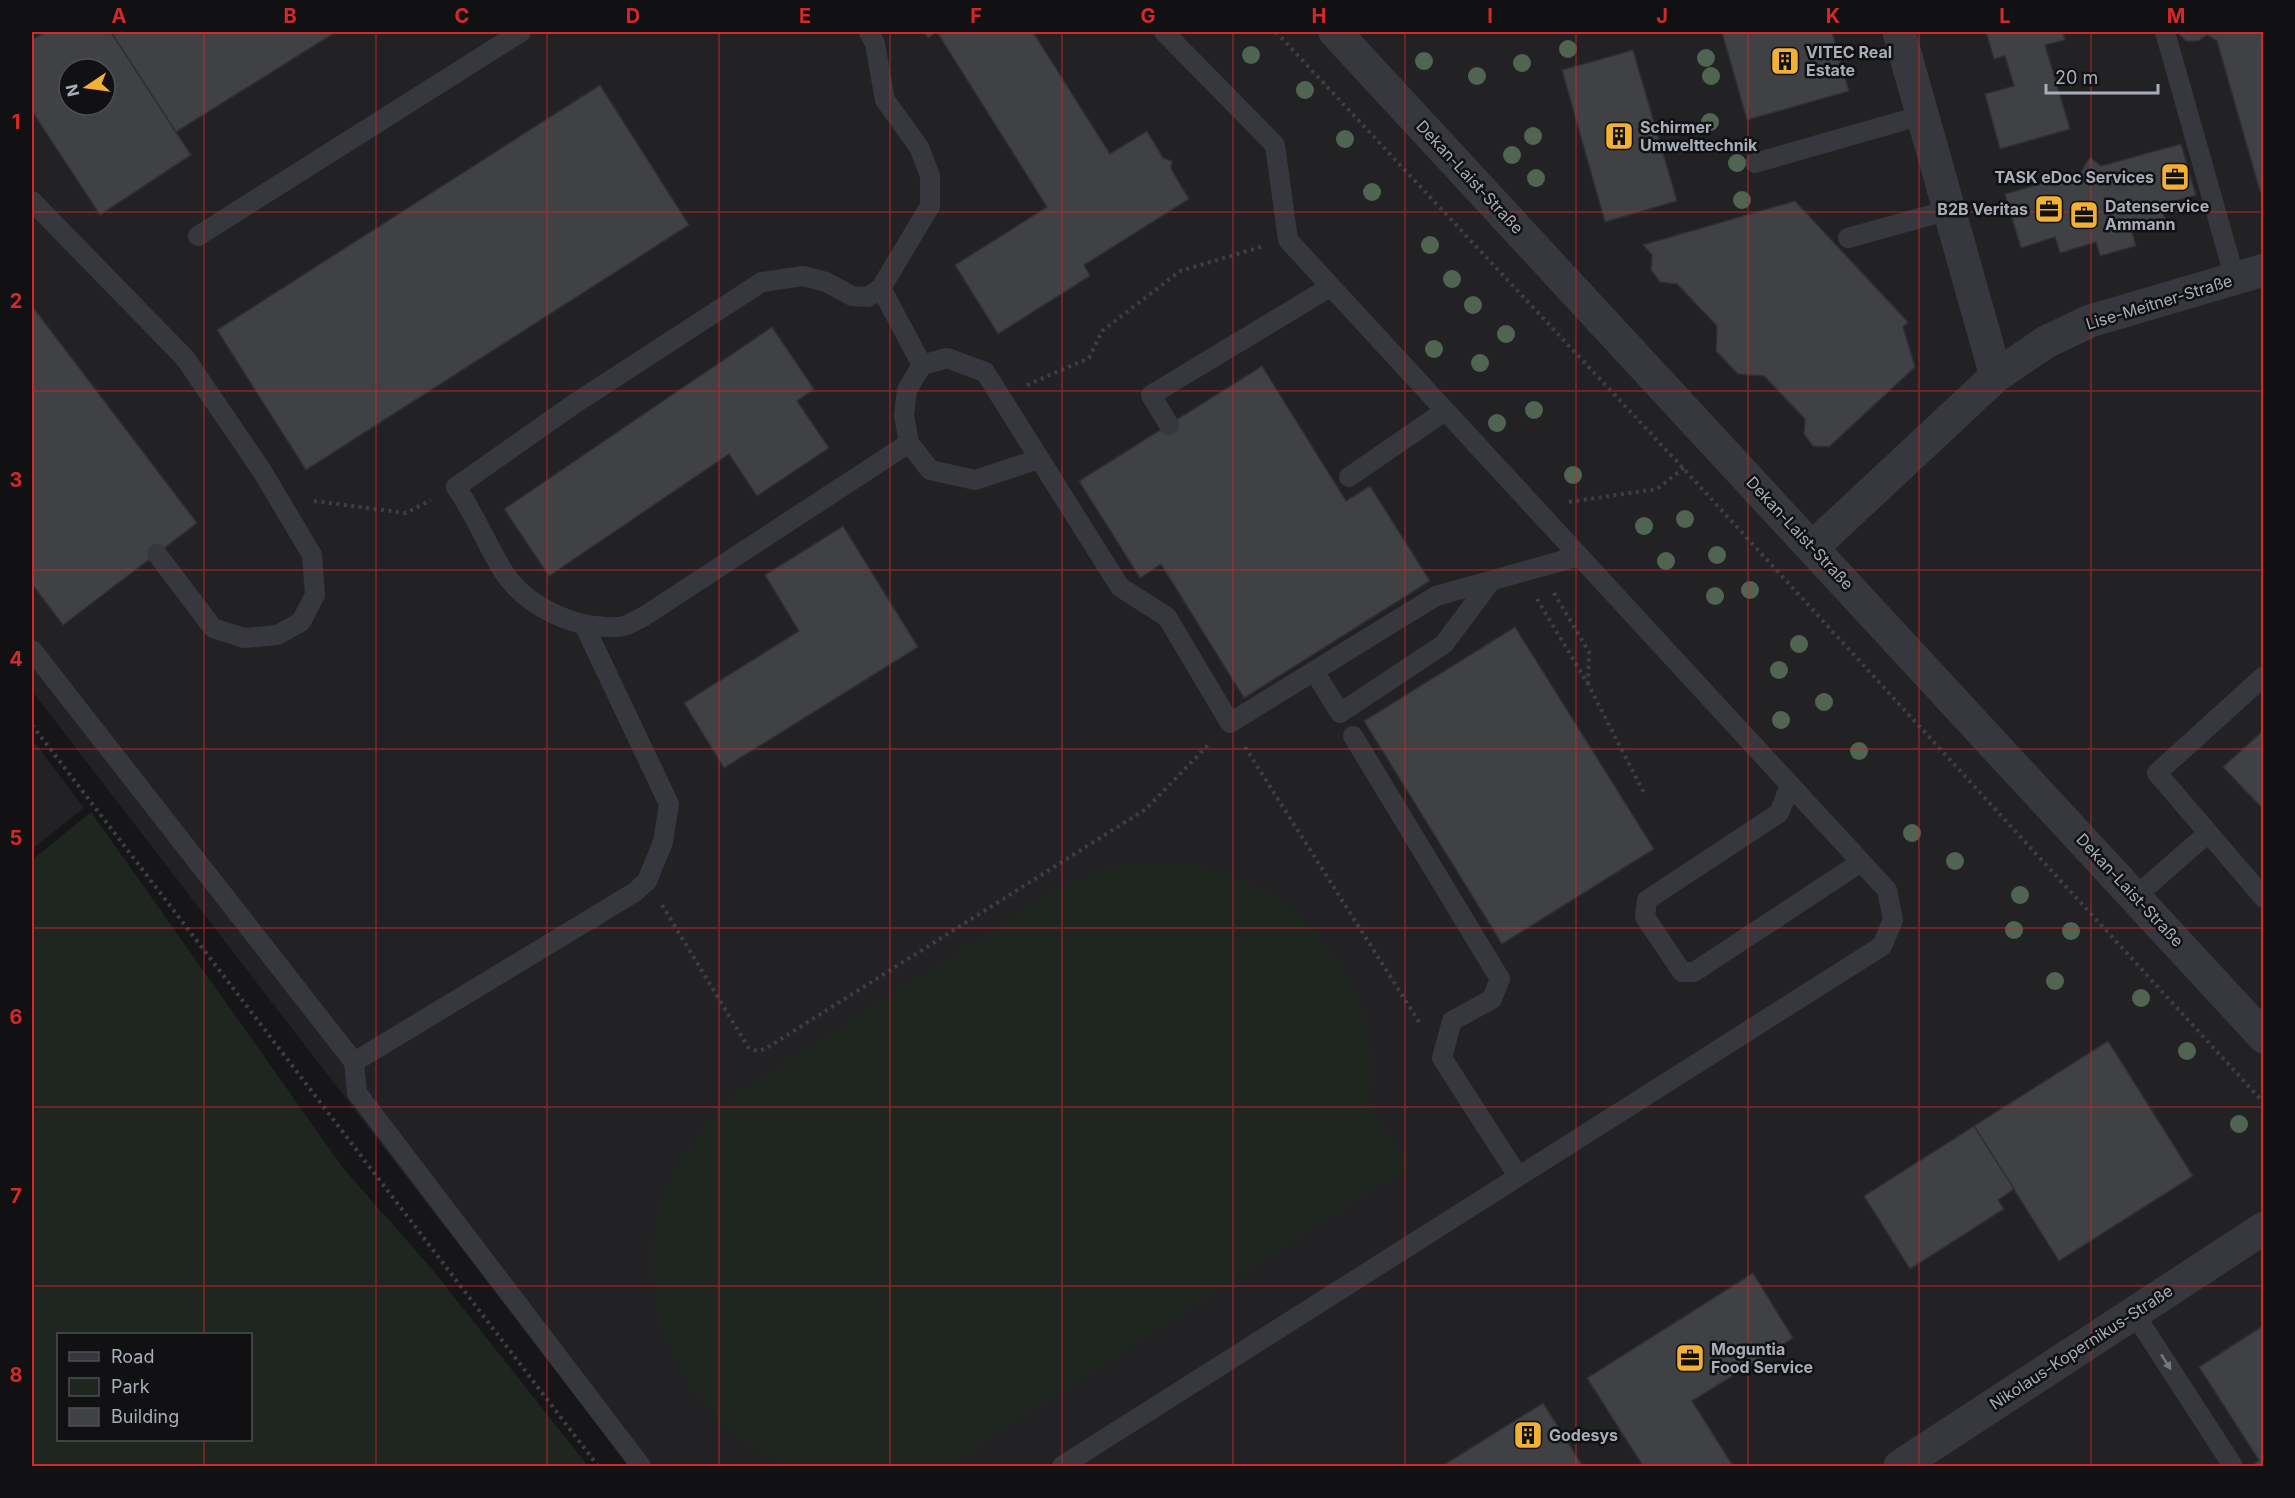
<svg xmlns="http://www.w3.org/2000/svg" width="2295" height="1498" font-family="Inter,sans-serif">
<style>
.built{fill:#222225;fill-rule:evenodd}
.green{fill:#1e261f;fill-rule:evenodd}
.building{fill:#404145;stroke:#303034;stroke-width:1.5;fill-rule:evenodd}
.lines{fill:none;stroke-linecap:round;stroke-linejoin:round}
.path{stroke:#3d3f44;stroke-width:4;stroke-dasharray:3 4.5;stroke-linecap:butt}
.lane{stroke:#37383d;stroke-width:20}
.street{stroke:#37383d;stroke-width:33}
.tree{fill:#506452}
.oneway{fill:#757881}
.grid{fill:none;stroke:#d62828;stroke-width:1.5;stroke-opacity:0.55}
.labels{text-anchor:middle;stroke-width:5;stroke-linejoin:round;paint-order:stroke}
.poi-label{font-size:16px;font-weight:bold;fill:#a8adb8;stroke:#111113;text-anchor:start}
.street-label{font-size:16px;fill:#a8adb8;stroke:#111113}
.neatline{fill:none;stroke:#d62828;stroke-width:2}
.grid-label{font-size:20px;text-anchor:middle;font-weight:bold;fill:#d62828}
</style>
<rect width="100%" height="100%" fill="#161618"/>
<g class="built">
<path d="M 32,32 L 2263,32 L 2263,1466 L 629,1466 L 32,691 ZM 69,69 L 105,69 L 105,105 L 69,105 Z"/>
<polygon points="32,739 84,808 32,849"/>
</g>
<g class="green">
<path d="M 91,812 L 343,1168 L 432,1269 L 588,1466 L 32,1466 L 32,860 ZM 58,1334 L 250,1334 L 250,1440 L 58,1440 Z"/>
<path d="M 1162,862 C 1187,865 1214,868 1238,878 C 1295,901 1346,954 1363,1014 C 1369,1034 1372,1056 1372,1077 C 1372,1085 1368,1097 1370,1104 C 1375,1118 1402,1151 1411,1165 C 1299,1237 1187,1310 1076,1383 C 1044,1403 1013,1423 982,1444 C 971,1450 959,1462 947,1466 C 935,1470 893,1466 877,1466 C 853,1466 817,1471 795,1466 C 725,1450 669,1371 656,1304 C 640,1217 676,1147 741,1091 L 1063,885 L 1116,867 Z"/>
</g>
<g class="building">
<path d="M 45,32 L 111,32 L 191,155 L 100,215 L 32,111 L 32,40 ZM 69,69 L 105,69 L 105,105 L 69,105 Z"/>
<polygon points="111,32 336,32 176,132"/>
<polygon points="924,32 1033,32 1110,154 1147,131 1163,158 1172,161 1171,169 1189,199 1084,265 1090,276 998,334 955,265 1047,207 937,32 928,38"/>
<polygon points="1722,32 1832,32 1849,91 1747,120"/>
<polygon points="1986,32 2063,32 2065,40 2045,45 2070,129 2000,149 1985,94 2014,86 2005,56 1994,59"/>
<polygon points="2177,32 2264,32 2264,190 2260,191 2217,41 2207,35 2198,41 2186,41"/>
<polygon points="1633,50 1677,201 1605,222 1562,70"/>
<polygon points="600,85 689,225 306,470 217,330"/>
<polygon points="2181,144 2196,195 2161,205 2166,222 2132,232 2136,246 2100,256 2096,242 2060,253 2055,237 2021,248 2005,194 2081,172 2090,157 2101,166"/>
<polygon points="1795,201 1908,322 1903,327 1915,367 1829,447 1813,446 1804,434 1805,419 1764,376 1738,374 1716,351 1717,326 1677,284 1660,282 1651,270 1652,255 1643,245"/>
<polygon points="32,306 197,523 63,625 32,584"/>
<polygon points="772,327 814,389 797,401 829,448 757,496 729,454 549,576 504,509"/>
<polygon points="1262,366 1346,501 1370,486 1430,581 1244,698 1161,564 1140,578 1079,481"/>
<polygon points="843,526 918,647 724,768 684,703 799,631 765,575"/>
<polygon points="1515,627 1654,849 1502,944 1364,721"/>
<polygon points="2264,730 2264,810 2223,767"/>
<polygon points="2108,1041 2193,1176 2059,1261 1974,1126"/>
<polygon points="1974,1126 2014,1189 1998,1200 2004,1209 1910,1269 1864,1196"/>
<polygon points="1753,1273 1793,1338 1692,1401 1733,1466 1643,1466 1587,1378"/>
<polygon points="2264,1325 2264,1466 2252,1466 2259,1460 2199,1367"/>
<polygon points="1543,1403 1583,1466 1442,1466"/>
</g>
<g class="lines">
<g class="path">
<polyline points="1276,32 1683,468 2264,1103"/>
<polyline points="1027,385 1089,358 1102,331 1180,271 1261,247"/>
<polyline points="314,501 406,513 431,500"/>
<polyline points="1569,502 1657,489 1685,467"/>
<polyline points="1554,593 1589,652 1588,683"/>
<polyline points="1537,599 1588,684 1644,793"/>
<polyline points="32,725 598,1466"/>
<polyline points="1245,747 1421,1025"/>
<polyline points="662,905 748,1047 757,1051 765,1049 1146,809 1211,742"/>
</g>
<g class="lane">
<path d="M 869,32 L 875,44 L 885,100 L 919,147 L 930,176 L 930,206 L 881,288 L 868,297 L 852,296 L 826,282 L 803,276 L 762,282 L 574,404 L 456,487 C 474,513 486,543 503,571 C 526,607 576,630 618,627 C 626,627 636,620 643,617 L 909,443"/>
<polyline points="2165,32 2235,279"/>
<polyline points="1755,163 1923,115"/>
<polyline points="32,201 185,358 262,471 312,555 315,595 301,622 277,635 244,638 213,628 157,554"/>
<polyline points="198,236 521,32"/>
<polyline points="1848,238 1949,210"/>
<polyline points="881,288 922,365"/>
<polyline points="1169,425 1151,395 1330,287"/>
<polyline points="1039,459 975,480 930,470 909,443 904,415 907,390 922,365 947,358 985,372 1120,587 1167,617 1230,723 1436,596 1579,556"/>
<polyline points="1349,477 1445,411"/>
<polyline points="32,650 354,1062 357,1093 641,1466"/>
<polyline points="1314,671 1340,713 1444,644 1491,581"/>
<polyline points="2264,676 2157,773 2264,898"/>
<polyline points="1353,736 1500,979 1492,999 1452,1021 1442,1058 1518,1176"/>
<polyline points="1790,786 1779,813 1647,900 1645,917 1682,972 1694,972 1861,862"/>
<polyline points="2136,896 2208,833"/>
<polyline points="354,1062 635,892 647,881 663,842 669,804 584,625"/>
<polyline points="2134,1313 2233,1466"/>
<polyline points="1062,1466 1882,946 1893,920 1887,890 1288,240 1275,145 1164,32"/>
</g>
<g class="street">
<polyline points="1335,32 2264,1037"/>
<polyline points="1899,32 1996,376"/>
<polyline points="1813,547 1996,376 2046,342 2090,321 2264,270"/>
<polyline points="1900,1466 2264,1228"/>
</g>
</g>
<g class="tree">
<circle cx="1568" cy="49" r="9"/>
<circle cx="1251" cy="55" r="9"/>
<circle cx="1706" cy="58" r="9"/>
<circle cx="1424" cy="61" r="9"/>
<circle cx="1522" cy="63" r="9"/>
<circle cx="1477" cy="76" r="9"/>
<circle cx="1711" cy="76" r="9"/>
<circle cx="1305" cy="90" r="9"/>
<circle cx="1710" cy="122" r="9"/>
<circle cx="1533" cy="136" r="9"/>
<circle cx="1345" cy="139" r="9"/>
<circle cx="1512" cy="155" r="9"/>
<circle cx="1737" cy="163" r="9"/>
<circle cx="1536" cy="178" r="9"/>
<circle cx="1372" cy="192" r="9"/>
<circle cx="1742" cy="200" r="9"/>
<circle cx="1430" cy="245" r="9"/>
<circle cx="1452" cy="279" r="9"/>
<circle cx="1473" cy="305" r="9"/>
<circle cx="1506" cy="334" r="9"/>
<circle cx="1434" cy="349" r="9"/>
<circle cx="1480" cy="363" r="9"/>
<circle cx="1534" cy="410" r="9"/>
<circle cx="1497" cy="423" r="9"/>
<circle cx="1573" cy="475" r="9"/>
<circle cx="1685" cy="519" r="9"/>
<circle cx="1644" cy="526" r="9"/>
<circle cx="1717" cy="555" r="9"/>
<circle cx="1666" cy="561" r="9"/>
<circle cx="1750" cy="590" r="9"/>
<circle cx="1715" cy="596" r="9"/>
<circle cx="1799" cy="644" r="9"/>
<circle cx="1779" cy="670" r="9"/>
<circle cx="1824" cy="702" r="9"/>
<circle cx="1781" cy="720" r="9"/>
<circle cx="1859" cy="751" r="9"/>
<circle cx="1912" cy="833" r="9"/>
<circle cx="1955" cy="861" r="9"/>
<circle cx="2020" cy="895" r="9"/>
<circle cx="2014" cy="930" r="9"/>
<circle cx="2071" cy="931" r="9"/>
<circle cx="2055" cy="981" r="9"/>
<circle cx="2141" cy="998" r="9"/>
<circle cx="2187" cy="1051" r="9"/>
<circle cx="2239" cy="1124" r="9"/>
</g>
<defs><path id="oneway-solid" d="M-6-.8H1V-3.2L6.5 0L1 3.2V.8H-6Z" transform="scale(1.5)"/></defs>
<use class="oneway" href="#oneway-solid" transform="translate(2166 1362) rotate(57)"/>
<path class="grid" d="M 204,32 L 204,1334M 376,32 L 376,1466M 547,32 L 547,1466M 719,32 L 719,1466M 890,32 L 890,1466M 1062,32 L 1062,1466M 1233,32 L 1233,1466M 1405,32 L 1405,1466M 1576,32 L 1576,1466M 1748,32 L 1748,1466M 1919,32 L 1919,1466M 2091,32 L 2091,1466M 32,212 L 2264,212M 32,391 L 2264,391M 32,570 L 2264,570M 32,749 L 2264,749M 32,928 L 2264,928M 32,1107 L 2264,1107M 32,1286 L 2264,1286M 204,1440 L 204,1466"/>
<defs>
<g id="building-square" transform="scale(1.5)"><rect x="-9" y="-9" width="18" height="18" rx="4" fill="#f2b134" stroke="#111113"/><path d="M-4-6H4V6H1V3H-1V6H-4ZM-2.5-4.3h1.7v1.8h-1.7ZM.8-4.3h1.7v1.8H.8ZM-2.5-1h1.7V.8h-1.7ZM.8-1h1.7V.8H.8Z" fill="#111"/></g>
<g id="office-square" transform="scale(1.5)"><rect x="-9" y="-9" width="18" height="18" rx="4" fill="#f2b134" stroke="#111113"/><path d="M-6-3h4V-5.5h4V-3h4V5H-6ZM-1-4.5V-3h2v-1.5ZM-6 0V1H6V0Z" fill="#111"/></g>
</defs>
<g fill-rule="evenodd">
<use href="#building-square" x="1785" y="61"/>
<use href="#building-square" x="1619" y="136"/>
<use href="#office-square" x="2175" y="177"/>
<use href="#office-square" x="2049" y="209"/>
<use href="#office-square" x="2084" y="215"/>
<use href="#office-square" x="1690" y="1358"/>
<use href="#building-square" x="1528" y="1435"/>
</g>
<g class="labels">
<g class="poi-label">
<text x="1806" y="58">VITEC Real<tspan x="1806" dy="18">Estate</tspan></text>
<text x="1640" y="133">Schirmer<tspan x="1640" dy="18">Umwelttechnik</tspan></text>
<text x="2154" y="183" text-anchor="end">TASK eDoc Services</text>
<text x="2105" y="212">Datenservice<tspan x="2105" dy="18">Ammann</tspan></text>
<text x="2028" y="215" text-anchor="end">B2B Veritas</text>
<text x="1711" y="1355">Moguntia<tspan x="1711" dy="18">Food Service</tspan></text>
<text x="1549" y="1441">Godesys</text>
</g>
<g class="street-label">
<text transform="translate(1470 177) rotate(47)" y="6">Dekan-Laist-Straße</text>
<text transform="translate(2159 302) rotate(-17)" y="6">Lise-Meitner-Straße</text>
<text transform="translate(1800 533) rotate(47)" y="6">Dekan-Laist-Straße</text>
<text transform="translate(2130 890) rotate(47)" y="6">Dekan-Laist-Straße</text>
<text transform="translate(2081 1347) rotate(-33)" y="6">Nikolaus-Kopernikus-Straße</text>
</g>
</g>
<rect width="2295" height="1498" fill="none" stroke="#111113" stroke-width="66"/>
<rect x="57" y="1333" width="195" height="108" fill="#111113" stroke="#4d4f55" stroke-width="1.5"/>
<rect x="69" y="1352" width="30" height="9" fill="#37383d" stroke="#4d4f55" stroke-width="1.5"/>
<text x="111" y="1363" font-size="18" fill="#a8adb8">Road</text>
<rect x="69" y="1378" width="30" height="18" fill="#1e261f" stroke="#4d4f55" stroke-width="1.5"/>
<text x="111" y="1393" font-size="18" fill="#a8adb8">Park</text>
<rect x="69" y="1408" width="30" height="18" fill="#404145" stroke="#4d4f55" stroke-width="1.5"/>
<text x="111" y="1423" font-size="18" fill="#a8adb8">Building</text>
<g transform="translate(87 87) rotate(257)"><circle r="28" fill="#111113" stroke="#4d4f55" stroke-width="1.5"/>
<path d="M0-4.5L10 22L0 15L-10 22Z" fill="#f2b134"/>
<text y="-9" font-size="16" font-weight="bold" text-anchor="middle" fill="#a8adb8">N</text>
</g>
<path d="M2046 84v9h112v-9" fill="none" stroke="#a8adb8" stroke-width="3"/>
<text x="2055" y="84" font-size="18" fill="#a8adb8" stroke="#111113" stroke-width="4.5" paint-order="stroke">20 m</text>
<rect x="33" y="33" width="2229" height="1432" class="neatline"/>
<g class="grid-label">
<text x="119" y="23">A</text>
<text x="290" y="23">B</text>
<text x="462" y="23">C</text>
<text x="633" y="23">D</text>
<text x="805" y="23">E</text>
<text x="976" y="23">F</text>
<text x="1148" y="23">G</text>
<text x="1319" y="23">H</text>
<text x="1490" y="23">I</text>
<text x="1662" y="23">J</text>
<text x="1833" y="23">K</text>
<text x="2005" y="23">L</text>
<text x="2176" y="23">M</text>
<text x="16" y="129">1</text>
<text x="16" y="308">2</text>
<text x="16" y="487">3</text>
<text x="16" y="666">4</text>
<text x="16" y="845">5</text>
<text x="16" y="1024">6</text>
<text x="16" y="1203">7</text>
<text x="16" y="1382">8</text>
</g>
</svg>
